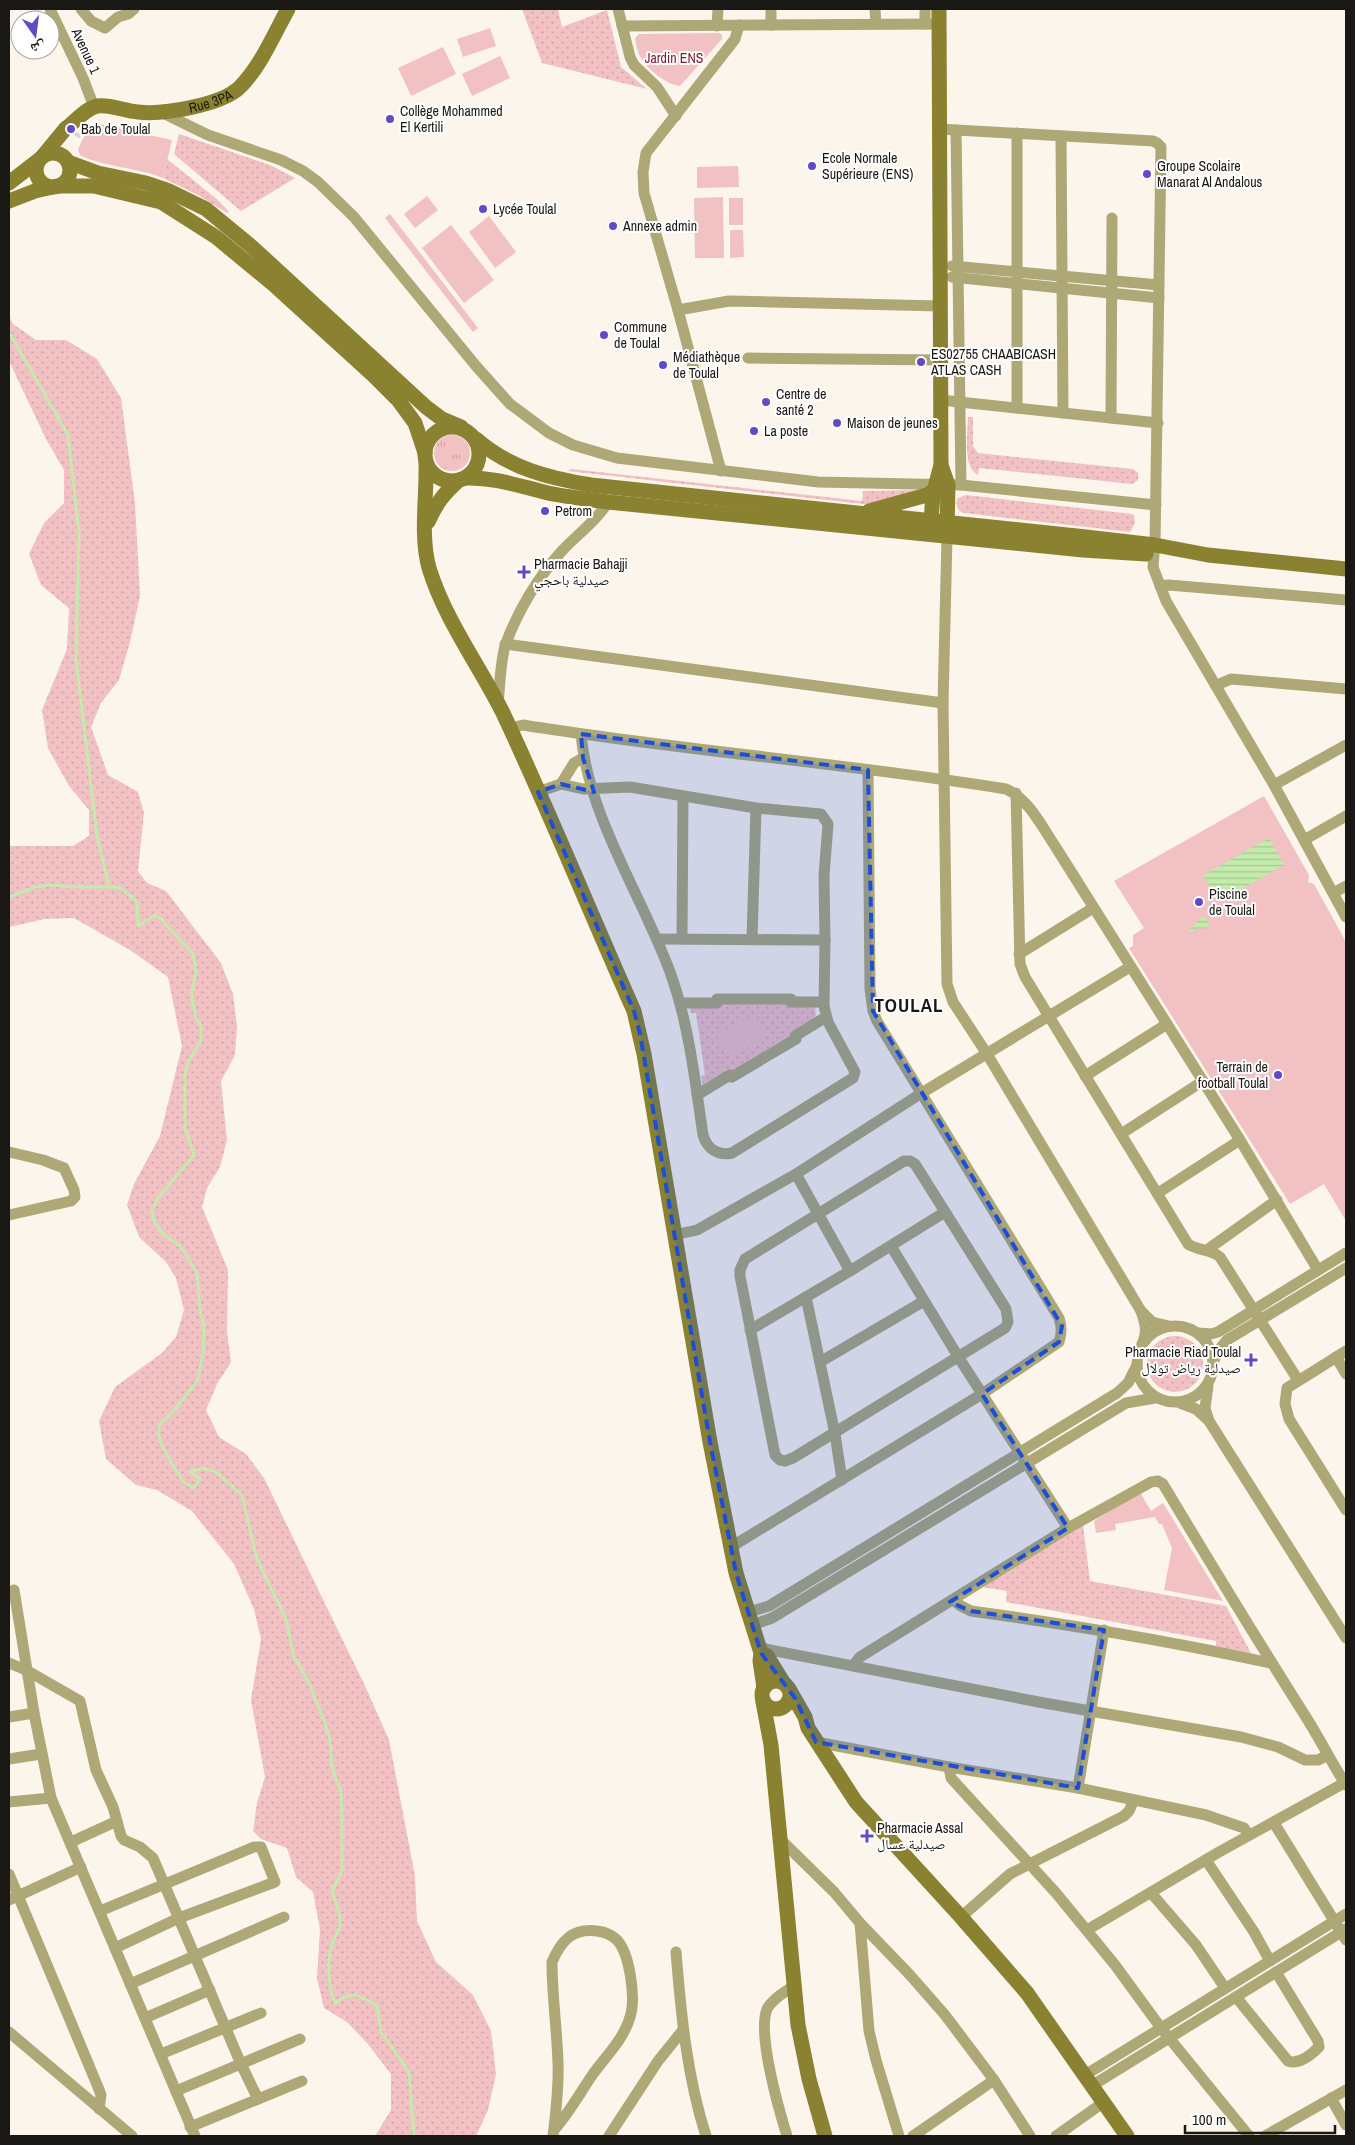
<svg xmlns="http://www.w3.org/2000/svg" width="1355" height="2145" font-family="'Archivo Narrow','Noto Naskh Arabic',sans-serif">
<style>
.grass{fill:url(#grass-dots)}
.park{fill:url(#park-tufts)}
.garden{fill:#f2c1c3}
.water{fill:url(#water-rules)}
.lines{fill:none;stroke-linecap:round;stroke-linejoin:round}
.stream{stroke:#c4eaac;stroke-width:3}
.secondary-tunnel{stroke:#dad4cc;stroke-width:15;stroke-dasharray:15 8;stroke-linecap:butt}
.street{stroke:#ada876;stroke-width:11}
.secondary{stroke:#8a8230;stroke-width:15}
.marked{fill:#1d4ed8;fill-opacity:0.2;stroke:#1d4ed8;stroke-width:4;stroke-dasharray:10 6;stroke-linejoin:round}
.poi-dot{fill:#604bc4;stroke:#fff;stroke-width:2}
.labels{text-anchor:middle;stroke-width:4;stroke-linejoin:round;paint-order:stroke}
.street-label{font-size:14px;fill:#1a1814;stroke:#fff}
.park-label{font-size:14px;fill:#761d2d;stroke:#fff}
.poi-label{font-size:14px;fill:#1a1814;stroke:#fff;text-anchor:start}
.district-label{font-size:19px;font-weight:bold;letter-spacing:1px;fill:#1a1814;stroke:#fff}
</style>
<defs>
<pattern id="grass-dots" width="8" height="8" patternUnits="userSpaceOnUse" patternTransform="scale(1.25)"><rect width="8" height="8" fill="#f2c1c3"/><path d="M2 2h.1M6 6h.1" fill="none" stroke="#cfa5a7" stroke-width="1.8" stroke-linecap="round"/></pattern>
<pattern id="park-tufts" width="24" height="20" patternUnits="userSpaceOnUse" patternTransform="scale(1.25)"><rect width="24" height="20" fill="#f2c1c3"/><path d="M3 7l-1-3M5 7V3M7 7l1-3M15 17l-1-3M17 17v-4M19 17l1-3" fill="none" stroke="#cfa5a7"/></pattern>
<pattern id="water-rules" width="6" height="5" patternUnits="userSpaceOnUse" patternTransform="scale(1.25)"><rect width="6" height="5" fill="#c4eaac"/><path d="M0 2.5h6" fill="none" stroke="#a8c893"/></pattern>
</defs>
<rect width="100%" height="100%" fill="#fcf5ec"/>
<g class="grass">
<polygon points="522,9 558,9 562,27 607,10 621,67 647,89 542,63"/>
<polygon points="179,134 270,165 295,178 241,211 174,154"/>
<polygon points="167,159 218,200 229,212 227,213 198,195 163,178"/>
<polygon points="9,316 13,324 36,340 66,340 97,359 121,398 135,503 140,596 130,642 119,680 101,703 91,727 108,775 138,792 144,813 138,871 147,883 166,891 221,963 233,994 237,1026 235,1055 221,1081 227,1140 220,1167 207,1188 202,1207 228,1270 227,1332 231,1362 217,1384 206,1410 219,1437 246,1454 264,1478 366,1688 389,1740 415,1876 417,1921 436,1962 473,1995 491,2031 496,2074 488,2110 476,2136 375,2136 391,2110 391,2074 367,2043 347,2022 324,2008 317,1979 320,1929 313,1892 296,1877 287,1848 261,1839 253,1831 257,1803 265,1777 251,1700 261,1639 254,1609 234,1564 192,1511 157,1490 136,1485 106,1459 99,1421 115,1387 162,1353 176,1337 184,1310 176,1278 166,1262 139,1237 127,1205 134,1184 160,1136 182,1046 168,977 130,950 74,918 45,919 9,927 9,846 73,846 89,836 89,810 69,786 48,748 42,710 67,649 69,608 41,585 29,554 44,523 64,503 64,470 46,439 9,361"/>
<path d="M 968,417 L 973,417 L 973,446 L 978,453 L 1133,469 L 1138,473 L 1138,480 L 1132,484 L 979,468 L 978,475 C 962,468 968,433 968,417 Z"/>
<polygon points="571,469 862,501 863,491 923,490 876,504 863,504 568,471"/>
<polygon points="966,495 1132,514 1134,515 1135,523 1130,532 964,513 959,511 956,503 958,498"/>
<polygon points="720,1002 815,1005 816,1019 793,1037 703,1087 701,1076 705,1075 696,1013 691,1013 689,1006"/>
<circle cx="1175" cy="1364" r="28"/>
<polygon points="1083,1525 1090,1581 1226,1606 1251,1653 1216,1646 1216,1641 1006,1602 1007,1591 982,1587"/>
</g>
<circle class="park" cx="452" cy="453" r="18"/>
<g class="garden">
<polygon points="490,28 496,46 463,57 457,39"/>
<path d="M 719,33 L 722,35 L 722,39 L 680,86 C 666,85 644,67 639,54 C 637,50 636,43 635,38 L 639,34 Z"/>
<polygon points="443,47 456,74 411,96 398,68"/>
<polygon points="500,56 510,78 472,96 462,74"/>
<path d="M 95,123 L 172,140 L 163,178 C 140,168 99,166 80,155 L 78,150 L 82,140 Z"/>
<polygon points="738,166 739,187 697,188 697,167"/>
<polygon points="427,196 438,210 415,228 404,214"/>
<polygon points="723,197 724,258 695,258 694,198"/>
<rect x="729" y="198" width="14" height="27"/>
<polygon points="390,214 478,328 473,332 385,218"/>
<polygon points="489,216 516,252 495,268 469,232"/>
<polygon points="451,225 494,280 464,303 422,248"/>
<polygon points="730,230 743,230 744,257 730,258"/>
<polygon points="1264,796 1309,875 1308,882 1314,884 1346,942 1346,1221 1324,1184 1290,1204 1129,948 1133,946 1133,935 1144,928 1114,881"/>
<polygon points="756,1015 767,1039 726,1057 716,1033"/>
<polygon points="1140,1492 1151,1511 1163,1503 1223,1601 1164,1590 1172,1548 1162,1524 1159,1524 1155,1517 1115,1524 1116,1530 1096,1533 1094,1521"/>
</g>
<g class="water">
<polygon points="1269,838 1284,865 1219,902 1203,875"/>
<polygon points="1201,917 1208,919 1209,926 1204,929 1199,928 1191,932 1190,927 1196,924"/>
</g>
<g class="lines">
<g class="stream">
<polyline points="9,332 68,435 79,532 76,660 97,835 109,887"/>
<path d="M 9,897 L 35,887 L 51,885 L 75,887 L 109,887 L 121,888 L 137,902 L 138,926 L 155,915 L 161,919 L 193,954 L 196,973 L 192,990 L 192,1000 L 196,1018 L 201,1026 L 201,1041 L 189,1060 L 185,1074 L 185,1128 L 194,1155 L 158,1198 L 152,1210 L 154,1222 L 164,1235 L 180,1246 L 197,1272 L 200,1309 L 204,1327 L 203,1353 L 198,1380 L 174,1411 L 159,1425 L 159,1437 L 164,1450 L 183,1482 L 194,1488 L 200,1479 L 190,1472 L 203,1468 L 216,1472 L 242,1495 L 257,1559 L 286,1619 L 294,1657 L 308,1681 L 324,1720 L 330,1739 L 332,1768 L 341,1792 L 342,1816 L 342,1871 L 332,1891 C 335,1901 342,1915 340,1926 C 339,1931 335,1936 333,1941 C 327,1960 327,1984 335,2003 C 354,1990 359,1995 377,2006 L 381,2032 L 409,2072 L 414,2136"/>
</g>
<polyline class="secondary-tunnel" points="73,134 75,131"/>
<g class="street">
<polyline points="50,9 83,78 94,107"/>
<polyline points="81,9 91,21 105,28 118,17 128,14 134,9"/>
<polyline points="618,9 630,57 634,65 657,87 676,116"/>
<polyline points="875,9 876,24"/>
<polyline points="925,9 925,24"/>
<polyline points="771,25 771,9"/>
<polyline points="622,26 939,24"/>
<polyline points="717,26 718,9"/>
<polyline points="163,113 208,135 281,160 303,171 318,182 354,217 476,366 510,404 549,433 573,445 617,458 818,482 961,485 1156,505"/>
<polyline points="939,129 1153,141 1157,143 1161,147 1155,545"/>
<polyline points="956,130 961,485"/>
<polyline points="1017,133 1017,408"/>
<polyline points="1061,136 1063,413"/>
<polyline points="952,266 1159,285"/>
<polyline points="952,277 1159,298"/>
<polyline points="678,310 729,301 940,306"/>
<polyline points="748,358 940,360"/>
<polyline points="941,400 1158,423"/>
<polyline points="1111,418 1112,218"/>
<polyline points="721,471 678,310 644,193 643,172 646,153 735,39 739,25"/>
<polyline points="947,537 943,703 947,984 953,1002 987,1054 1141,1311"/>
<polyline points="1154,554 1153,567 1166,601 1274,785 1346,917"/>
<polyline points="1160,586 1169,585 1346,600"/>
<polyline points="505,644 943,703"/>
<polyline points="1217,685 1231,679 1346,689"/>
<path d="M 498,704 C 500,686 500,660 506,643 C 518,611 538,577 561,552 C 576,535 596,522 608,502"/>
<path d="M 510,728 L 523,725 C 684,751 846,763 1006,789 C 1029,799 1042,827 1055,846 L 1240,1140 L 1318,1270"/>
<polyline points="561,784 574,763 583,758"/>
<polyline points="1274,785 1346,745"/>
<path d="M 538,792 L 561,784 L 583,789 L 630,787 L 756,808 L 821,814 L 828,824 L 824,876 L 825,940 L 824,1006 L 828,1022 L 855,1072 L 853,1078 L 732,1153 C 718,1156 707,1149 703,1135 C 695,1081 689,1024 670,972 C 642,896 588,816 581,734"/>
<path d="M 1016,793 L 1020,964 L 1025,977 L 1188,1244 C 1198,1251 1211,1249 1220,1257 L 1298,1380"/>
<polyline points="1304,840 1346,816"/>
<polyline points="1333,893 1346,886"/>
<polyline points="682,938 683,796"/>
<polyline points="657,939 825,940"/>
<polyline points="752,939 756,808"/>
<polyline points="1019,954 1093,908"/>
<polyline points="680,1003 717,1003 717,999 791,999 791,1002 823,1002"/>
<polyline points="1085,1076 1167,1024"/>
<polyline points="697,1095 730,1075 732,1077 796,1039 795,1036 826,1017"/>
<polyline points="1121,1134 1203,1081"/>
<polyline points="9,1152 43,1160 64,1168 74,1190 75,1197 71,1201 9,1215"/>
<polygon points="904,1161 910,1161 915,1164 1006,1309 1008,1322 1005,1328 793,1458 785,1461 780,1460 775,1455 740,1276 740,1270 745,1259"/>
<polyline points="796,1174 850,1271"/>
<polyline points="1158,1193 1240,1140"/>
<polyline points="674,1235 697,1230 796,1174 920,1094 1130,967"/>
<polyline points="891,1246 959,1358 1068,1528"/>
<polyline points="1207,1250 1277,1200"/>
<polyline points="806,1297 835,1434 842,1480"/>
<circle cx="1175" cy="1364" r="38"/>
<polyline points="750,1330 850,1271 945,1212"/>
<polyline points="1198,1333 1211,1334 1218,1332 1346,1253"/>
<path d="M 1142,1344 C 1148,1332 1145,1323 1141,1311 L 1152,1322 L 1169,1326"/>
<polyline points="1346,1351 1287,1388 1285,1404 1289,1419 1346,1510"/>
<polyline points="1336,1357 1346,1374"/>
<polyline points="1214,1361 1217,1352 1227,1340 1346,1268"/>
<polyline points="820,1362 924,1301"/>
<polyline points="1180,1403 1196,1409 1209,1421 1205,1408 1208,1386"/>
<polyline points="1209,1421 1346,1638"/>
<path d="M 731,1547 L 982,1394 L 1059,1342 C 1062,1333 1062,1327 1059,1318 L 877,1021 L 873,1011 L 870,989 L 868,770"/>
<polyline points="14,1590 34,1713 51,1798 195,2136"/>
<path d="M 953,1600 L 961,1606 L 971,1611 C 1073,1625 1170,1641 1270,1663"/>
<polyline points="749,1612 769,1606 1117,1393 1128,1383 1137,1365"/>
<polyline points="753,1625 772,1618 1126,1403 1155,1398"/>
<polyline points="760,1648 1044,1703 1241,1737 1278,1747 1305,1760 1318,1760 1326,1756"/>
<polyline points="9,1663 26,1670 80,1701 96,1770 113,1807 121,1836 124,1840 140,1847 153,1858 241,2064 258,2099"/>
<path d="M 853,1666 L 860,1657 L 1068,1528 L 1151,1482 L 1158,1481 L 1163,1484 C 1209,1561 1256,1638 1304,1714 C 1319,1737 1331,1762 1346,1785"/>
<polyline points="9,1717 34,1713"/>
<polyline points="816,1742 949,1767 1078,1788 1206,1815 1244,1828 1249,1835"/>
<polyline points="9,1759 41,1754"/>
<polyline points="949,1767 951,1778 1056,1893 1115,1965 1161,2028 1249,2136"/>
<polyline points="1078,1788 1104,1630"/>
<polyline points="9,1802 51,1798"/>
<polyline points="1274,1823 1346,1940"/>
<polyline points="780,1839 834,1892 860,1923 910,1975 945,2015 994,2080 1030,2136"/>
<polyline points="71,1842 117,1821"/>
<polyline points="1206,1860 1254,1932 1270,1961"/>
<polyline points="9,1874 98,2087 101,2095 99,2109"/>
<polyline points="1152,1894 1196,1945 1225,1988"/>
<polyline points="9,1900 81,1867"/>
<polyline points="100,1911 254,1847 261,1847 275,1882 179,1918 115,1948"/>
<polyline points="961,1917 1010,1874 1124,1816 1129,1811 1134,1800"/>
<polyline points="860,1923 869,2031 876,2060 899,2136"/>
<polyline points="1087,1930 1219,1852 1346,1782"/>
<path d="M 676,1952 C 681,2014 687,2077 706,2136"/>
<polyline points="130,1984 284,1917"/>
<path d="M 1236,1997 L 1288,2061 C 1299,2065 1311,2055 1319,2047 L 1318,2041 L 1276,1972"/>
<polyline points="145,2018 210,1990"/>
<polyline points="9,2032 132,2136"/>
<polyline points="161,2054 261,2013"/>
<polyline points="1085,2075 1346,1914"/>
<polyline points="1093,2085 1346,1929"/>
<polyline points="176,2091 300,2039"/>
<polyline points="1331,2098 1346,2125"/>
<polyline points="190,2127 302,2081"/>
<path d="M 553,2136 C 556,2112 559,2088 558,2063 C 557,2029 552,1996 552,1962 C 561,1941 572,1928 597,1931 C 605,1932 611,1934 617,1940 C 630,1954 636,1999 630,2017 C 624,2039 606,2056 593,2074 C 580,2093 569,2113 554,2130"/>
<polyline points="609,2136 658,2061 683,2030"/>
<path d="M 787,2136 C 779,2110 757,2034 767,2009 C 772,1999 784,1993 793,1986"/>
<polyline points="913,2136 994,2080"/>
<polyline points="1056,2136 1104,2102"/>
<polyline points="1265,2136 1346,2090"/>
</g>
<g class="secondary">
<path id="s1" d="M 69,126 C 77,119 86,109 97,106 C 110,104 125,111 138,112 C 163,115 222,105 240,87 C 261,66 274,34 288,9"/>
<circle cx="53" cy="170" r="17"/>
<polyline points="43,156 66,128"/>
<polyline points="68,162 98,173 146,183 167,190 206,209 252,247 426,407 442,419 461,427"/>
<polyline points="9,183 40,159"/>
<polyline points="57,186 94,186 161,202 216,237 273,284 373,375 399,401 415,423 425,453"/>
<polyline points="9,201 35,191 53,187"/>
<circle cx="452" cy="454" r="27"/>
<path d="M 476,439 C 509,468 548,478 591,485 L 1086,537 L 1155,545 L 1208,555 L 1346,569"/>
<path d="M 426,463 C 427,497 420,535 429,568 C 445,620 479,665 503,713 C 549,811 590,912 634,1011 L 644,1054 L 710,1442 L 736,1573 L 761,1653 L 760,1661 L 764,1688"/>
<polyline points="941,465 948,485 947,533"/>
<path d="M 465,478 C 493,477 516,485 544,492 C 564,497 587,499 608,502 L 1083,550 L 1146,554"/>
<polyline points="869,511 927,495 934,490"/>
<path d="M 428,522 C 436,504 444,493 459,480"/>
<path d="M 933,529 C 929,507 935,486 941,465 L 939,9"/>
<polyline points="761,1653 767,1656 783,1682"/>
<circle cx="776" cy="1695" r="14"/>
<polyline points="789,1689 805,1717 808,1728 856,1802 961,1917 1027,1993 1127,2136"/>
<polyline points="763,1702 771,1745 798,2025 809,2079 825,2136"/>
</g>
</g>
<path class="marked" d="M 581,734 L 868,770 L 873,1011 L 1062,1326 L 1059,1342 L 982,1394 L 1068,1528 L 950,1602 L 971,1611 L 1104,1630 L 1078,1788 L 816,1742 L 795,1698 L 761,1653 L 736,1573 L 710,1442 L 640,1034 L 634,1011 L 538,792 L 561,784 L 594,792 L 583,758 Z"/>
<g class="poi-dot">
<circle cx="390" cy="119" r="5"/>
<circle cx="71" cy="129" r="5"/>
<circle cx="812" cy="166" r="5"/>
<circle cx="1147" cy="174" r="5"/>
<circle cx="483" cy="209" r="5"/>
<circle cx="613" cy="226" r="5"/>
<circle cx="604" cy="335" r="5"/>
<circle cx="921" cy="362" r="5"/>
<circle cx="663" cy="365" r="5"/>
<circle cx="766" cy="402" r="5"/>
<circle cx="837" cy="423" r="5"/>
<circle cx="754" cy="431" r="5"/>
<circle cx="545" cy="511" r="5"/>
<path d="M521.5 564.5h5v5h5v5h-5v5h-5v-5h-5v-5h5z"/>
<circle cx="1199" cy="902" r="5"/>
<circle cx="1278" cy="1075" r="5"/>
<path d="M1248.5 1352.5h5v5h5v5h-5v5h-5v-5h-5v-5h5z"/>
<path d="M864.5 1828.5h5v5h5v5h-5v5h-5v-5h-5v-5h5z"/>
</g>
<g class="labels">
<g class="street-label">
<text transform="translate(86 51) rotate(65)" y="5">Avenue 1</text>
<text dy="5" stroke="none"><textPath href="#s1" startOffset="150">Rue 3PA</textPath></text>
</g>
<g class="park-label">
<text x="674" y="63">Jardin ENS</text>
</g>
<g class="poi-label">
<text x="400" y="116">Collège Mohammed<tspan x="400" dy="16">El Kertili</tspan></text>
<text x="81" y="134">Bab de Toulal</text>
<text x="822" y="163">Ecole Normale<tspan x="822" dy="16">Supérieure (ENS)</tspan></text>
<text x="1157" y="171">Groupe Scolaire<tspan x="1157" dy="16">Manarat Al Andalous</tspan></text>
<text x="493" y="214">Lycée Toulal</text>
<text x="623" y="231">Annexe admin</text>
<text x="614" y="332">Commune<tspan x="614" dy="16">de Toulal</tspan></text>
<text x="931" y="359">ES02755 CHAABICASH<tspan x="931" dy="16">ATLAS CASH</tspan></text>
<text x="673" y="362">Médiathèque<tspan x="673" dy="16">de Toulal</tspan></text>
<text x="776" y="399">Centre de<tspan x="776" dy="16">santé 2</tspan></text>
<text x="847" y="428">Maison de jeunes</text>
<text x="764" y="436">La poste</text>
<text x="555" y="516">Petrom</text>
<text x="534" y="569">Pharmacie Bahajji<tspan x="534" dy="16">صيدلية باحجي</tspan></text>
<text x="1209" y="899">Piscine<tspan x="1209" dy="16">de Toulal</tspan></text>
<text x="1268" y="1072" text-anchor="end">Terrain de<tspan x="1268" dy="16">football Toulal</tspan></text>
<text x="1241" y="1357" text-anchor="end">Pharmacie Riad Toulal<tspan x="1241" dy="16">صيدلية رياض تولال</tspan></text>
<text x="877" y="1833">Pharmacie Assal<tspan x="877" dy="16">صيدلية عسال</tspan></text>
</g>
<g class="district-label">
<text x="909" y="1012">TOULAL</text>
</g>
</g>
<rect width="1355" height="2145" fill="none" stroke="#1a1814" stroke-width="20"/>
<g transform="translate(35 35) rotate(166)"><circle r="24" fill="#ffffff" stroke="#a3a3a1"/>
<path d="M0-4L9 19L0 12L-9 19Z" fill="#604bc4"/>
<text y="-8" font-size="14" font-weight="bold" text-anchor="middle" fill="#1a1814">ش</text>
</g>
<path d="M1185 2125v8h150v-8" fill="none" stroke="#1a1814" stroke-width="2.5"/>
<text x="1192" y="2125" font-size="15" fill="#1a1814" stroke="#ffffff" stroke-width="4" paint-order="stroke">100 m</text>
</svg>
